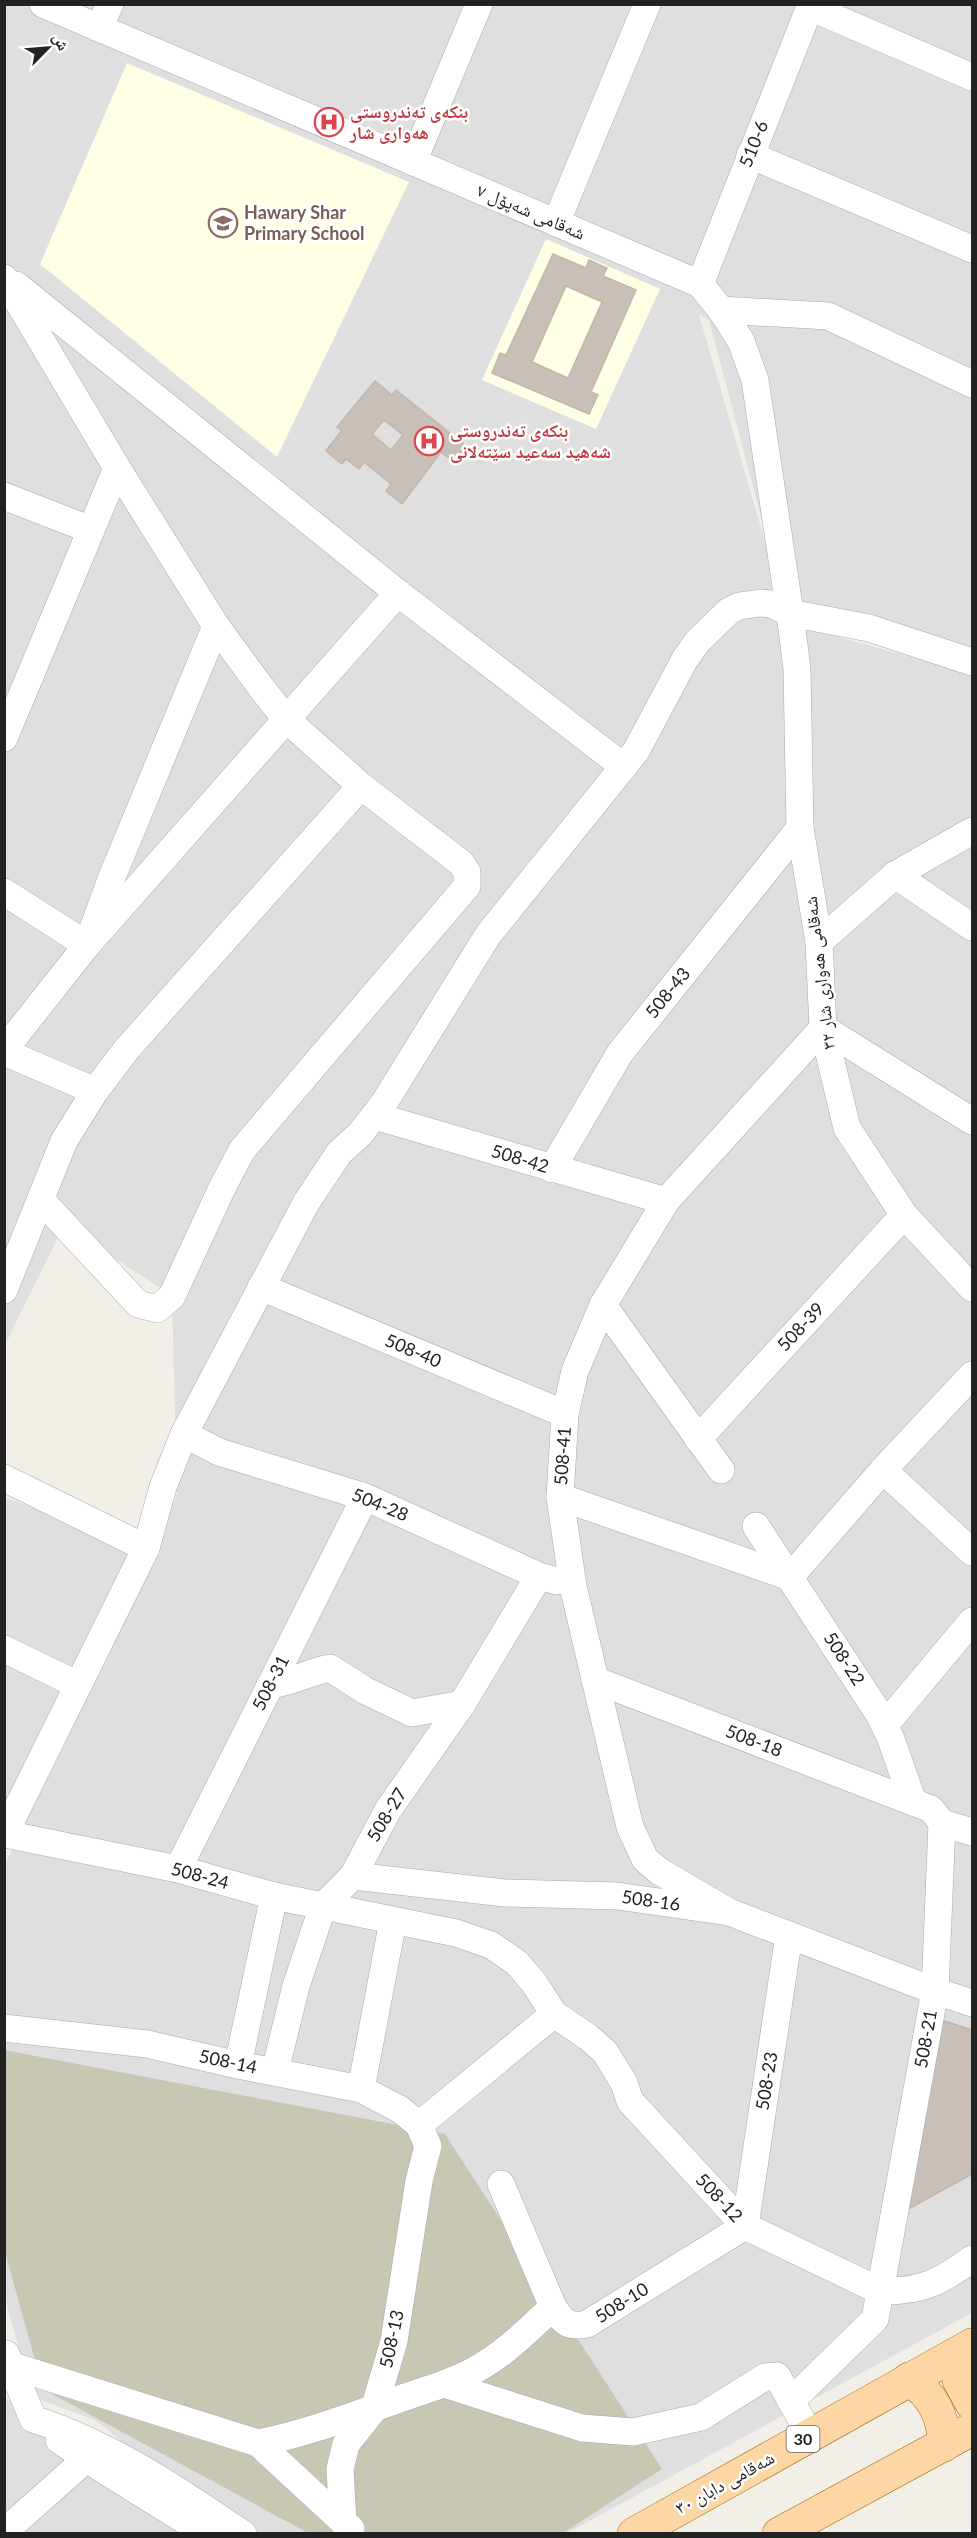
<svg xmlns="http://www.w3.org/2000/svg" width="977" height="2538" font-family="Lato,'Noto Naskh Arabic',sans-serif">
<style>
.residential{fill:#e0dfdf;fill-rule:evenodd}
.education{fill:#ffffe5}
.construction{fill:#c7c7b4}
.building{fill:#c7bfb8;stroke:#c4b6ab;stroke-width:1.5;fill-rule:evenodd}
.lines{fill:none;stroke-linecap:round;stroke-linejoin:round}
.minor-casing{stroke:#a9a9a9;stroke-width:28}
.major-casing{stroke:#a06b00;stroke-width:34}
.minor{stroke:#fff;stroke-width:27}
.major{stroke:#fcd6a4;stroke-width:33}
.labels{text-anchor:middle;stroke-width:5;stroke-linejoin:round;paint-order:stroke}
.shield{fill:#fff;stroke:#646464;stroke-width:1.5}
.shield-label{font-size:16px;font-weight:bold;fill:#222}
.health-label{font-size:18px;font-weight:bold;fill:#be3a42;stroke:#fff;text-anchor:start}
.street-label{font-size:18px;fill:#222;stroke:#fff}
.education-label{font-size:18px;font-weight:bold;fill:#785e54;stroke:#fff;text-anchor:start}
</style>
<rect width="100%" height="100%" fill="#f2efe9"/>
<g class="residential">
<path d="M 5,5 L 972,5 L 972,658 L 800,627 L 972,673 L 972,2313 L 567,2533 L 5,2533 L 5,2398 L 205,2509 L 95,2420 L 32,2397 L 4,2294 L 5,1864 L 177,1494 L 172,1296 L 64,1225 L 5,1345 ZM 699,315 L 709,320 L 781,593 L 780,593 Z"/>
<polygon points="5,1498 134,1543 5,1805"/>
</g>
<g class="education">
<polygon points="127,63 409,182 277,457 40,264"/>
<polygon points="546,239 660,289 596,429 482,380"/>
</g>
<polygon class="construction" points="4,2050 445,2134 662,2469 563,2533 308,2533 43,2389 5,2252"/>
<g class="building">
<path d="M 553,254 L 586,268 L 589,260 L 607,268 L 603,276 L 636,290 L 591,392 L 598,395 L 589,414 L 492,373 L 500,353 L 506,355 ZM 566,286 L 602,302 L 568,378 L 532,362 Z"/>
<path d="M 375,381 L 392,395 L 396,390 L 466,446 L 454,462 L 441,452 L 402,504 L 386,491 L 391,484 L 364,462 L 359,469 L 346,459 L 342,464 L 326,451 L 342,430 L 337,427 ZM 384,420 L 403,435 L 391,450 L 372,434 Z"/>
<polygon points="945,2021 972,2030 972,2174 910,2208 904,2204 933,2028"/>
</g>
<g class="lines">
<g class="minor-casing">
<g id="minor">
<polyline points="43,4 700,284 721,310 741,341 755,380 790,613 797,669 800,828 819,942 823,1028 847,1128 904,1215 972,1288"/>
<polyline points="810,7 972,77"/>
<polyline points="99,28 110,4"/>
<polyline points="750,155 972,249"/>
<polyline points="413,162 479,4"/>
<polyline points="556,223 647,4"/>
<polyline points="4,278 117,468 216,626 263,690 286,719 361,786 461,863 467,872 467,886 242,1150 222,1188 172,1296 157,1309 138,1304 42,1201"/>
<polyline points="700,284 811,4"/>
<polyline points="16,285 398,593 624,767"/>
<polyline points="721,310 828,316 972,384"/>
<polyline points="4,496 91,530"/>
<polyline points="4,738 117,468"/>
<polyline points="895,875 972,927"/>
<polyline points="4,892 87,945 398,593"/>
<polyline points="819,942 895,875 972,831"/>
<polyline points="4,1050 87,945 112,877 216,626"/>
<polyline points="4,1052 95,1091"/>
<polyline points="375,1116 666,1201"/>
<polyline points="552,1169 620,1053 800,828"/>
<polyline points="261,1287 565,1414"/>
<polyline points="4,1290 64,1141 95,1091 126,1050 361,786"/>
<polyline points="603,1305 721,1470"/>
<polyline points="184,1434 219,1452 365,1497 539,1576 557,1581"/>
<polyline points="698,1439 904,1215"/>
<polyline points="883,1470 972,1552"/>
<polyline points="4,1478 146,1548"/>
<polyline points="560,1497 790,1577 883,1470 972,1375"/>
<polyline points="756,1526 879,1714 891,1739 913,1802"/>
<polyline points="4,1649 78,1685"/>
<polyline points="595,1680 931,1809 942,1823 935,1991 875,2319 791,2401"/>
<path d="M 270,1685 C 293,1682 309,1672 330,1668 L 366,1691 L 412,1713 L 462,1704"/>
<polyline points="885,1725 972,1621"/>
<polyline points="942,1823 972,1832"/>
<path d="M 5,1834 L 178,1869 L 274,1896 L 456,1933 L 491,1945 L 517,1963 L 534,1983 L 554,2014 L 588,2037 L 605,2052 L 624,2083 L 630,2101 L 745,2226 L 880,2291 C 922,2292 940,2282 972,2259"/>
<polyline points="4,1835 146,1548 163,1487 184,1434 306,1203 339,1153 360,1134 384,1103 488,935 636,751 685,659 698,641 729,611 739,606 760,603 771,604 790,613 869,628 972,662"/>
<polyline points="178,1869 365,1497"/>
<polyline points="353,1876 505,1893 617,1896 729,1912 935,1991 972,2003"/>
<polyline points="729,1912 659,1871 645,1859 630,1827 573,1586 560,1497 565,1414 575,1371 603,1305 666,1201 823,1028 972,1121"/>
<polyline points="4,2028 147,2044 238,2065 361,2089 401,2110 419,2125 428,2146 419,2181 394,2341 374,2409 346,2444 340,2469 343,2522"/>
<polyline points="238,2065 274,1896"/>
<polyline points="275,2071 296,1986 323,1906 353,1876 388,1810 462,1704 539,1576"/>
<polyline points="361,2089 393,1921"/>
<polyline points="419,2125 554,2014"/>
<path d="M 501,2184 L 553,2307 C 563,2322 568,2328 587,2324 L 745,2226 L 789,1935"/>
<path d="M 6,2354 L 33,2419 C 109,2443 177,2489 243,2534"/>
<polyline points="9,2365 258,2443 351,2529"/>
<polyline points="444,2384 582,2428 633,2432 701,2417 765,2377 777,2376 810,2435"/>
<polyline points="59,2440 107,2472 207,2534"/>
<path d="M 258,2443 C 305,2434 349,2417 394,2401 C 421,2391 450,2384 475,2370 C 505,2354 529,2329 553,2307"/>
<polyline points="4,2532 86,2459"/>
</g>
</g>
<g class="major-casing">
<g id="major">
<polyline points="955,2355 959,2380 972,2404"/>
<path d="M 909,2379 C 933,2395 944,2416 944,2445"/>
<polyline points="634,2534 972,2345"/>
<polyline points="779,2534 972,2429"/>
</g>
</g>
<use href="#minor" class="minor"/>
<use href="#major" class="major"/>
</g>
<defs>
<g id="hospital-ring" transform="scale(1.5)"><circle r="9.5" fill="#fff" stroke="#e0444e" stroke-width="1.5"/><path d="M-5-5h3v3.5h4V-5h3V5h-3V1.5h-4V5h-3Z" fill="#e0444e"/></g>
<g id="school-ring" transform="scale(1.5)"><circle r="9.5" fill="#fff" stroke="#8d6e63" stroke-width="1.5"/><path d="M0-5L7-2L0 1L-7-2ZM-4 1L0 2.5L4 1V4Q0 6-4 4Z" fill="#8d6e63"/></g>
</defs>
<g fill-rule="evenodd">
<use href="#hospital-ring" x="329" y="122"/>
<use href="#school-ring" x="223" y="223"/>
<use href="#hospital-ring" x="429" y="441"/>
</g>
<g class="labels">
<rect class="shield" x="786.5" y="2426" width="33" height="26" rx="4.5"/>
<g class="shield-label">
<text x="803" y="2445">30</text>
</g>
<g class="health-label">
<text x="350" y="118">بنکەی تەندروستی<tspan x="350" dy="21">هەواری شار</tspan></text>
<text x="450" y="437">بنکەی تەندروستی<tspan x="450" dy="21">شەهید سەعید سێتەلانی</tspan></text>
</g>
<g class="street-label">
<text transform="translate(754 144) rotate(-68)" y="6">510-6</text>
<text transform="translate(531 212) rotate(23)" y="6">شەقامی شەپۆل ٧</text>
<text transform="translate(820 973) rotate(-97)" y="6">شەقامی هەواری شار ٣٢</text>
<text transform="translate(668 993) rotate(-51)" y="6">508-43</text>
<text transform="translate(520 1159) rotate(17)" y="6">508-42</text>
<text transform="translate(801 1327) rotate(-47)" y="6">508-39</text>
<text transform="translate(413 1351) rotate(23)" y="6">508-40</text>
<text transform="translate(563 1456) rotate(-86)" y="6">508-41</text>
<text transform="translate(380 1505) rotate(22)" y="6">504-28</text>
<text transform="translate(844 1659) rotate(57)" y="6">508-22</text>
<text transform="translate(271 1683) rotate(-63)" y="6">508-31</text>
<text transform="translate(754 1741) rotate(21)" y="6">508-18</text>
<text transform="translate(387 1815) rotate(-59)" y="6">508-27</text>
<text transform="translate(200 1876) rotate(15)" y="6">508-24</text>
<text transform="translate(651 1901) rotate(8)" y="6">508-16</text>
<text transform="translate(926 2039) rotate(-80)" y="6">508-21</text>
<text transform="translate(228 2062) rotate(12)" y="6">508-14</text>
<text transform="translate(767 2081) rotate(-81)" y="6">508-23</text>
<text transform="translate(719 2198) rotate(47)" y="6">508-12</text>
<text transform="translate(622 2303) rotate(-32)" y="6">508-10</text>
<text transform="translate(392 2339) rotate(-78)" y="6">508-13</text>
<text transform="translate(725 2483) rotate(-29)" y="6">شەقامی دابان ٣٠</text>
</g>
<g class="education-label">
<text x="244" y="219">Hawary Shar<tspan x="244" dy="21">Primary School</tspan></text>
</g>
</g>
<rect width="977" height="2538" fill="none" stroke="#222222" stroke-width="12"/>
<g transform="translate(48 48) rotate(65)" stroke="#ffffff" stroke-width="4.5" paint-order="stroke">
<path d="M0-4.5L10 22L0 15L-10 22Z" fill="#222222"/>
<text y="-9" font-size="16" font-weight="bold" text-anchor="middle" fill="#222222">ش</text>
</g>
</svg>
